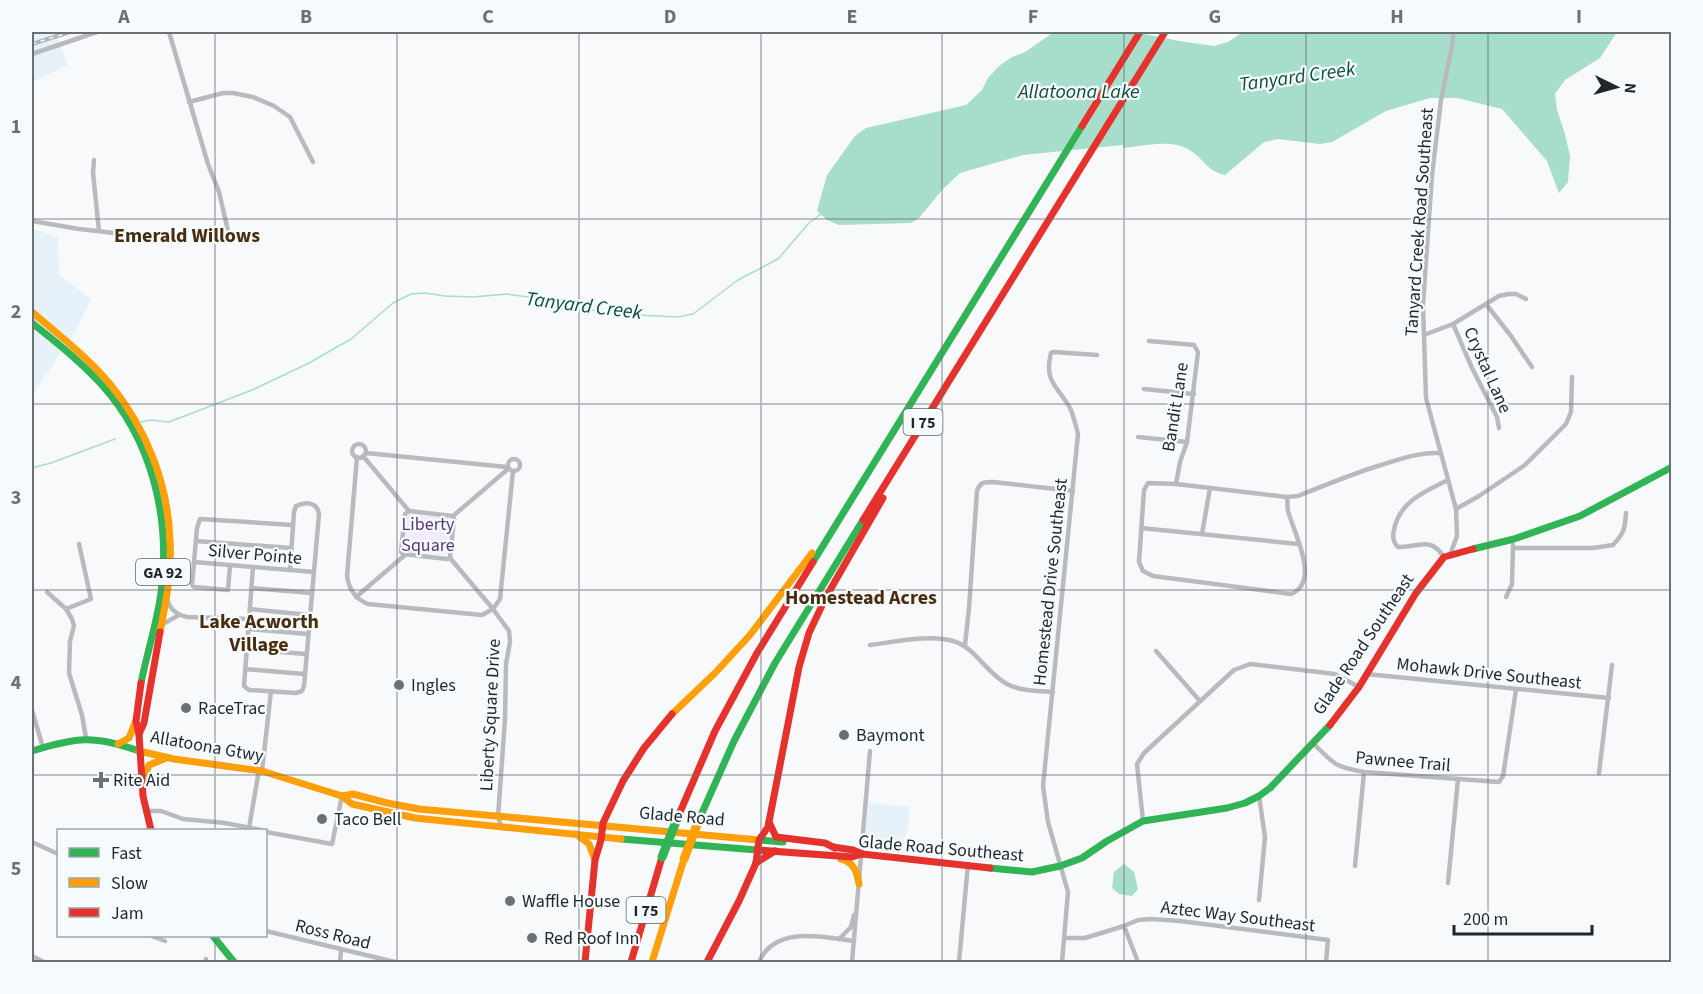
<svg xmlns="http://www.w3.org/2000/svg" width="1703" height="994" font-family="'Source Sans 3',sans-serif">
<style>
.built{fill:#e6f1f9}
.green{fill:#f1ebfc}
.water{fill:#a7decb}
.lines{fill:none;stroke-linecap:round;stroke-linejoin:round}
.stream{stroke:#a7decb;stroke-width:1.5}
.street{stroke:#b9babe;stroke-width:4.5}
.fast{stroke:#30b455;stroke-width:7}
.slow{stroke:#ff9f0a;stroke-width:7}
.jam{stroke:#e5322d;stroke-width:7}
.rail-casing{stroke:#b1b3b5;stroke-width:4}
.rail{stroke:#f5fafd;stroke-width:1.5;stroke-dasharray:4.5;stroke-linecap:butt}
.fast-bridge{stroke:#30b455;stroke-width:9}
.slow-bridge{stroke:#ff9f0a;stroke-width:9}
.grid{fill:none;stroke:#6b7075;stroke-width:1.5;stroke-opacity:0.55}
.poi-dot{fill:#6b7075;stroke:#f5fafd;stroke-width:2}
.labels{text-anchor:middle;stroke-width:4.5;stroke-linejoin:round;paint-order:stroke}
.shield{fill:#f5fafd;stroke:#5f666b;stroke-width:1.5}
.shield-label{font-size:16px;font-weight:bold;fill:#1f272d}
.street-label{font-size:18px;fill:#1f272d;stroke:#f5fafd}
.park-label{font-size:18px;fill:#5a367d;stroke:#f5fafd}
.poi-label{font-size:18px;fill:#1f272d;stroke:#f5fafd;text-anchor:start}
.water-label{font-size:20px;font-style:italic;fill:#0c4e3b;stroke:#f5fafd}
.neighbourhood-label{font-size:20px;font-weight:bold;fill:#492d0e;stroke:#f5fafd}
.neatline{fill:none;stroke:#6b7075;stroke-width:2}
.grid-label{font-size:20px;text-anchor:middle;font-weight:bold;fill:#6b7075}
</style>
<rect width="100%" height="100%" fill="#f7f9fb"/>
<g class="built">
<polygon points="32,32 55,32 68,65 32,82"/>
<polygon points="32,228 58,238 59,275 91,299 75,332 35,391 32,391"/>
<polygon points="869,803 910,807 907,832 902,845 898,849 892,850 868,847 866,829"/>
</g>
<polygon class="green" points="409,514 447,517 450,519 449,551 446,555 406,551 404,550 407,517"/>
<g class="water">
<path d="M 1054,32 L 1134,32 L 1179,41 L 1214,46 L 1228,42 L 1243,32 L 1617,32 L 1600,58 L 1565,80 L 1555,94 L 1557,110 L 1565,134 L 1570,156 L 1568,182 L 1559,193 L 1547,161 L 1502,109 L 1457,98 L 1430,98 L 1386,111 L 1332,142 L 1320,144 L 1278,139 L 1264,142 L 1225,175 C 1207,171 1205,160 1191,151 C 1172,138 1144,146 1123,148 L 1123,145 L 1023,155 L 960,173 L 942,190 L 919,218 L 911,223 L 839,225 L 827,220 L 817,211 L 827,175 L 855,136 L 866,128 L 966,105 L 982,90 L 988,78 L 999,66 L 1012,57 L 1025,52 Z"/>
<polygon points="1124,864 1134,872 1138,889 1132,896 1119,894 1112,888 1114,872"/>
</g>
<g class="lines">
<g class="stream">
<polyline points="141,422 151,420 169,422 252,390 309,363 351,339 393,303 411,294 425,293 445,296 473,297 507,294 528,297 551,297 565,300 585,309 617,314 678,317 693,314 738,280 778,259 809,223 821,214"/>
<polyline points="32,468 51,463 115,439"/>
</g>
<g class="street">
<polyline points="169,32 208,164 219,192 228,231"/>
<polyline points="32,54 97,32"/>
<polyline points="189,102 223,93 233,93 253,97 274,106 290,117 313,162"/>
<polyline points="94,160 93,173 99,231"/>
<polyline points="32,221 79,229 132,235"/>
<polyline points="1486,304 1511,336 1532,367"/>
<polyline points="1453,324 1472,368 1497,417 1499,428"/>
<polyline points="1424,335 1453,324 1499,296 1508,294 1516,294 1526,299"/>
<polyline points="1149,341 1194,345 1198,352 1187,442 1180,462 1176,484"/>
<polyline points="1144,389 1194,394"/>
<polyline points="1138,437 1187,442"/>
<circle cx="359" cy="451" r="7"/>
<polyline points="366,453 507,467"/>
<polyline points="363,456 409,511"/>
<path d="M 357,457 L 347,576 C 349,589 355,599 368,604 L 482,615 L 493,609 L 500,599 L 513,471"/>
<circle cx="514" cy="465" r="6"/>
<path d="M 1287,497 C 1288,502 1287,507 1288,511 C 1294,533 1321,582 1291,594 L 1153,576 L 1143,571 L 1139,562 L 1144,490 L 1148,483 L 1176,484 L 1287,497 L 1298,496 C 1325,485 1352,474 1381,465 C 1401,459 1419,452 1440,453"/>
<polyline points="1456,509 1479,496 1525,465 1566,424 1571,412 1572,377"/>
<polygon points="409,511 453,516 454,519 450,558 447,559 403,554 401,552 405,514"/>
<polyline points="453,516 508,469"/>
<polyline points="1141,528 1298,544"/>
<polyline points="1202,534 1210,488"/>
<polyline points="196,541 291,548"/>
<path d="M 1513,548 L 1593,548 L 1613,545 C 1624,533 1625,529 1626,513"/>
<polyline points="1450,555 1457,536 1456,509 1426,398 1423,304 1432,175 1441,100 1453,41 1453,32"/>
<path d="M 1444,557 C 1429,535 1420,548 1398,547 C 1393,542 1392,537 1394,530 C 1399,502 1425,491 1448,480"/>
<polyline points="450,558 493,609 509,631 510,642 506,664 505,719 498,817 501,826"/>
<polyline points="194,562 314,572"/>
<polyline points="230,565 228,590 194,587 192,585 197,528 200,519 293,525"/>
<path d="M 253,567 L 244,686 L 249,690 L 296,693 L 302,691 L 304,686 L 319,514 C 317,502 306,501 296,506 L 294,512 L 290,570"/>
<polyline points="251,588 312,593"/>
<polyline points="47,592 66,609 72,619 74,626 70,641 69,673 82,715 86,738"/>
<polyline points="356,597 405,555"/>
<polyline points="1506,597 1512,584 1513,545"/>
<path d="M 167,599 C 170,610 177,615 187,617 L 249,619"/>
<polyline points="66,609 91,599 79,544"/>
<polyline points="250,609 309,615"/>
<polyline points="163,624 179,615"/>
<polyline points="248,629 308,634"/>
<path d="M 870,645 C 895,642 929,634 953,641 C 975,647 986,673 1007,684 C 1020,691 1038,691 1053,692"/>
<path d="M 965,645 L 969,608 L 977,491 C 980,482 984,482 993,482 L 1073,491"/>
<polyline points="246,649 306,654"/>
<polyline points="1156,651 1200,701"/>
<polyline points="245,669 305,674"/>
<polyline points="1366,674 1609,698"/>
<polyline points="32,710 43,748"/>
<path d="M 1314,744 C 1335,765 1335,767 1364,772 L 1499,782 L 1503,776 L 1516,690"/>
<polyline points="262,771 271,691"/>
<polyline points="1599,773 1612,665"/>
<polyline points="1259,796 1265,837 1259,900"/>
<polyline points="146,811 161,811 183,819 225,823 261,830"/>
<polyline points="1143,821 1137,764 1144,753 1234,670 1250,664 1335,674 1359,687"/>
<polyline points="249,828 259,770"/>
<polyline points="266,832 332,844 342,796"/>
<polyline points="32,842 58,854"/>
<polyline points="1355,866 1364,772"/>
<polyline points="1448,883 1458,779"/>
<polyline points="1124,926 1138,920 1151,919 1180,921 1328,940 1326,962"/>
<polyline points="266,931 395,962"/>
<polyline points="152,936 165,941"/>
<polyline points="1065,938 1085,938 1124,926 1138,962"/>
<polyline points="839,939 851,927 854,915"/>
<polyline points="32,956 44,962"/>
<polyline points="205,962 206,959"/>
<polyline points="340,962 341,950"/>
<path d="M 759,962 C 775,925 823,937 854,941"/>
<polyline points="852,962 870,751"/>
<polyline points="959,962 968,864"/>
<path d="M 1062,962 L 1068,892 L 1048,822 L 1043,786 L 1078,434 C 1076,426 1074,418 1071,410 C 1060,388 1043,383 1051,353 L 1054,352 L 1097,355"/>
</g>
<g class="fast">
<path d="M 32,323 C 56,342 80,361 101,384 C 152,440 171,518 161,593 C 157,623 147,653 141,683"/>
<polyline points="1473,549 1514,539 1580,516 1672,467"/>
<polyline points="813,562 1082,126"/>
<path d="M 32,751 C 77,737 94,735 139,751"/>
<polyline points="698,822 734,741 775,663 863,520"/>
<polyline points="621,839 757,850"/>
<polyline points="759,840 783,842"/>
<polyline points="990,868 1032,872 1060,866 1082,858 1107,841 1143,821 1227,808 1245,803 1259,796 1270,788 1330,725"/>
<polyline points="213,936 234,962"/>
</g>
<g class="slow">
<path d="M 32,312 C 59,335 87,357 110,384 C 146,428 168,483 170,540 C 172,571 166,602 160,632"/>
<polyline points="672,714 715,673 750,635 812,553"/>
<polyline points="118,744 129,738 135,723"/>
<polyline points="139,751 174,759 262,771 342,796 352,804 415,818 621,839"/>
<polyline points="144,777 149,765 164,759"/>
<polyline points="342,796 353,794 387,803 419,809 759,840"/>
<polyline points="576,834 589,844 595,860"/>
<path d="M 841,859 C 854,862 857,872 859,884"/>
<polyline points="652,962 684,859"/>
</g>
<g class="jam">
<polyline points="1082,126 1140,32"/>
<polyline points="863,520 1165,32"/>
<polyline points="141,683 136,721 139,734 143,796 151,830"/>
<polyline points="1330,725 1359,687 1416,593 1444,557 1473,549"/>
<polyline points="139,734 144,723 160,632"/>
<polyline points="677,819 715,731 757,653 813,562"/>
<polyline points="769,822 776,837 825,843 835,848"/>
<polyline points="833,847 853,850 862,854"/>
<polyline points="757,850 852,857 862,854 990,868"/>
<polyline points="756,863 775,851"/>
<polyline points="585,962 595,860 601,840 603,823 623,781 644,748 672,714"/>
<polyline points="631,962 662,857"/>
<polyline points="707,962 739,901 756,863 759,840 768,827 799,667 809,633 826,597 883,498"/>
</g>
<g class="rail-casing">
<polyline id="rail" points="32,44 70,32"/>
</g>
<use href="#rail" class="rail"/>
<polyline class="fast-bridge" points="662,857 677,819"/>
<polyline class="slow-bridge" points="684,859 698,822"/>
</g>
<path class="grid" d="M 215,32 L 215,830M 397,32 L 397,962M 579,32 L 579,962M 761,32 L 761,962M 942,32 L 942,962M 1124,32 L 1124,962M 1306,32 L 1306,962M 1488,32 L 1488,962M 32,219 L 1672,219M 32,404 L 1672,404M 32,590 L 1672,590M 32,775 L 1672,775M 215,936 L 215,962"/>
<g class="poi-dot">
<circle cx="399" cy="685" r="6"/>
<circle cx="186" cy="708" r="6"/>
<circle cx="844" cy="735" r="6"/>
<path d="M98 771h6v6h6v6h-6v6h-6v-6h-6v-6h6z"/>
<circle cx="322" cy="819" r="6"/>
<circle cx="510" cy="901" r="6"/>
<circle cx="532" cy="938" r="6"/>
</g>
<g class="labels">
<g class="shield">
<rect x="903.5" y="409" width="39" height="26" rx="4.5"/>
<rect x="136" y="559" width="54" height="26" rx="4.5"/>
<rect x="626.5" y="897" width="39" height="26" rx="4.5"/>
</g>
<g class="shield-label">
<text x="923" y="428">I 75</text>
<text x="163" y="578">GA 92</text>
<text x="646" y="916">I 75</text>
</g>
<g class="street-label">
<text transform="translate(1419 222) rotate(-86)" y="6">Tanyard Creek Road Southeast</text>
<text transform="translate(1488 370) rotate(66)" y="6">Crystal Lane</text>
<text transform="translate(1175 407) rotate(-81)" y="6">Bandit Lane</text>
<text transform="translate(255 554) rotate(5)" y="6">Silver Pointe</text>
<text transform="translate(1050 582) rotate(-84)" y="6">Homestead Drive Southeast</text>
<text transform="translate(1363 644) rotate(-56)" y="6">Glade Road Southeast</text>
<text transform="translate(1489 673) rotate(6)" y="6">Mohawk Drive Southeast</text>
<text transform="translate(490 715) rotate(-87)" y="6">Liberty Square Drive</text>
<text transform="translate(207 746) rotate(10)" y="6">Allatoona Gtwy</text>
<text transform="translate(1403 761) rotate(5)" y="6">Pawnee Trail</text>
<text transform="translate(682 816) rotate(5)" y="6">Glade Road</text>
<text transform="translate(941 848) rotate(5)" y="6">Glade Road Southeast</text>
<text transform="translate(1238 916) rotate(7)" y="6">Aztec Way Southeast</text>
<text transform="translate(333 934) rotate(14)" y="6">Ross Road</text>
</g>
<g class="park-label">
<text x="428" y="530">Liberty<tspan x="428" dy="21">Square</tspan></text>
</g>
<g class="poi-label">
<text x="411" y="691">Ingles</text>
<text x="198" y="714">RaceTrac</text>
<text x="856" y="741">Baymont</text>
<text x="113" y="786">Rite Aid</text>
<text x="334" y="825">Taco Bell</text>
<text x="522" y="907">Waffle House</text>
<text x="544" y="944">Red Roof Inn</text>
</g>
<g class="water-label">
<text transform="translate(1297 76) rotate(-8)" y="7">Tanyard Creek</text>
<text x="1079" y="98">Allatoona Lake</text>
<text transform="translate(584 305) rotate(7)" y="7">Tanyard Creek</text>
</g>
<g class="neighbourhood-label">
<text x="187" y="242">Emerald Willows</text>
<text x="861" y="604">Homestead Acres</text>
<text x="259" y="628">Lake Acworth<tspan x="259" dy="23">Village</tspan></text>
</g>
</g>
<rect width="1703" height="994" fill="none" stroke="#f5fafd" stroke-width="66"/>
<rect x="57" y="829" width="210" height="108" fill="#f5fafd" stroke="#9fa6aa" stroke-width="1.5"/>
<rect x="69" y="848" width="30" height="9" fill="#30b455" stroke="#9fa6aa" stroke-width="1.5"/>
<text x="111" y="859" font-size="18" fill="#1f272d">Fast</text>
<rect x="69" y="878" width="30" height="9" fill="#ff9f0a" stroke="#9fa6aa" stroke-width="1.5"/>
<text x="111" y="889" font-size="18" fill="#1f272d">Slow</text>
<rect x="69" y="908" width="30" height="9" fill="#e5322d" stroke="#9fa6aa" stroke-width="1.5"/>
<text x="111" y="919" font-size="18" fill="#1f272d">Jam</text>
<g transform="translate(1616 87) rotate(95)" stroke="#f5fafd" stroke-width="4.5" paint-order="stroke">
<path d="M0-4.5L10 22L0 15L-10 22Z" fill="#1f272d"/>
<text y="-9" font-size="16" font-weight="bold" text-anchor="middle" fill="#1f272d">N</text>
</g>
<path d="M1454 925v9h138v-9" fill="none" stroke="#1f272d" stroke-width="3"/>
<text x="1463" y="925" font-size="18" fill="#1f272d" stroke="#f5fafd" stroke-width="4.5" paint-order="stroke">200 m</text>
<rect x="33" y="33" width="1637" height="928" class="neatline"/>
<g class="grid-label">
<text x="124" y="23">A</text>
<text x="306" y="23">B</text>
<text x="488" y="23">C</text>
<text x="670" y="23">D</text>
<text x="852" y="23">E</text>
<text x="1033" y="23">F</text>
<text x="1215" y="23">G</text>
<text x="1397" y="23">H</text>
<text x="1579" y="23">I</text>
<text x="16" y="133">1</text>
<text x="16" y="318">2</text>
<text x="16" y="504">3</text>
<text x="16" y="689">4</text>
<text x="16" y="875">5</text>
</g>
</svg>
